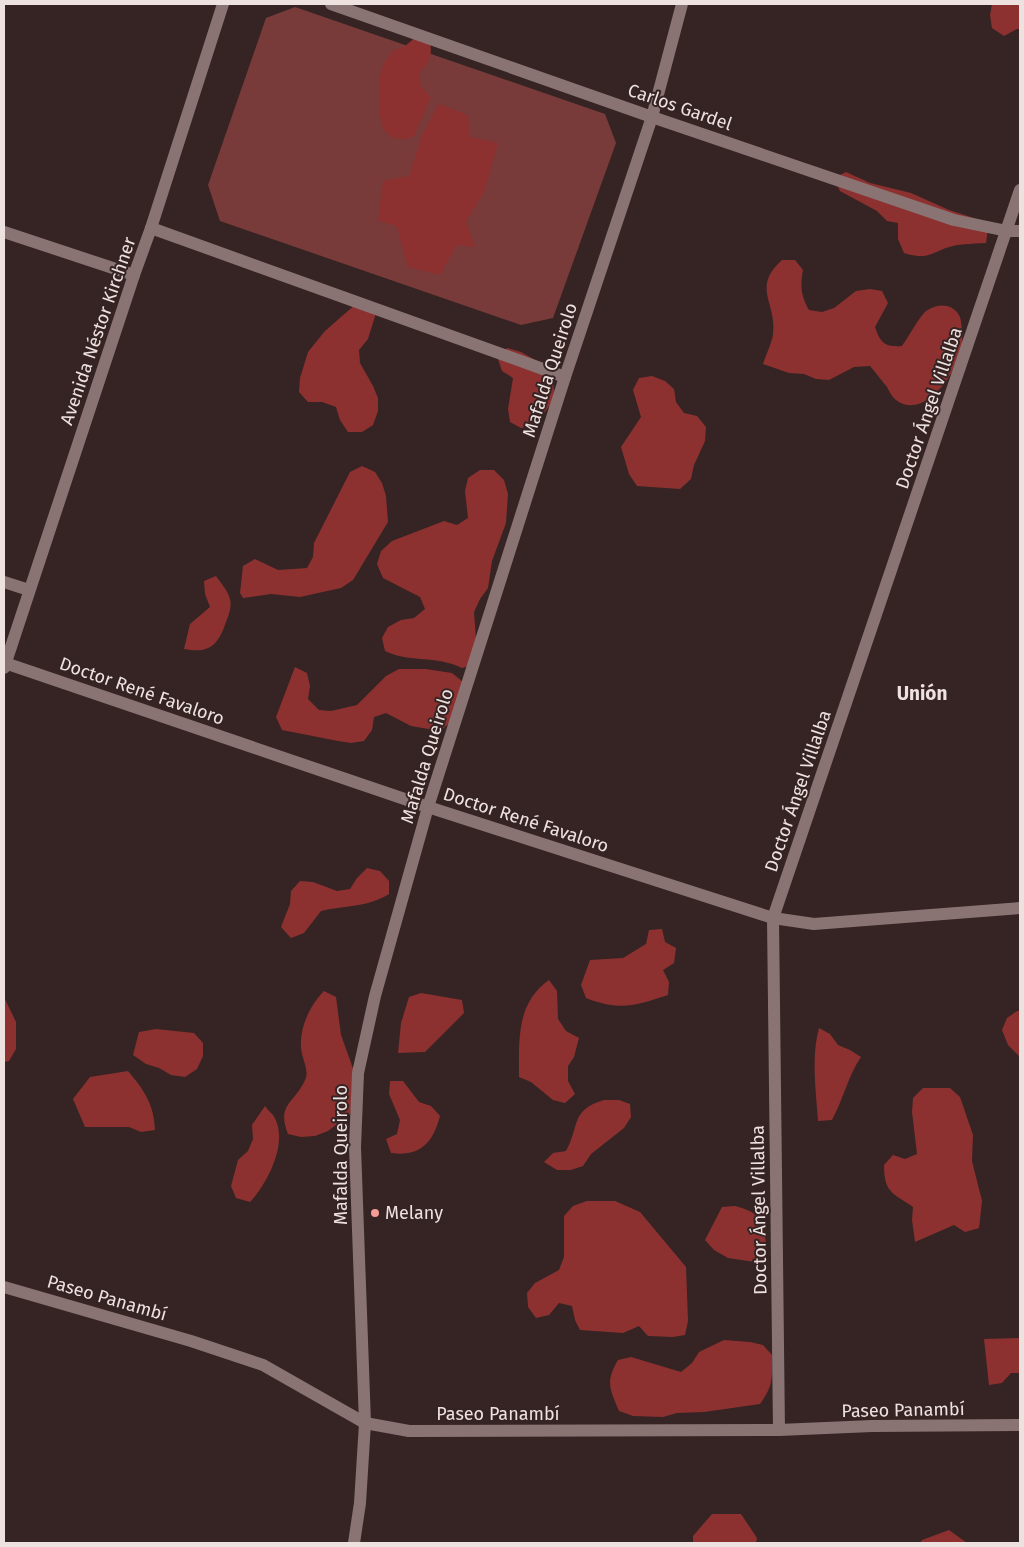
<svg xmlns="http://www.w3.org/2000/svg" width="1024" height="1547" font-family="'Fira Sans',sans-serif">
<style>
.green{fill:#793b39}
.forest{fill:#8c3130}
.lines{fill:none;stroke-linecap:round;stroke-linejoin:round}
.street{stroke:#897473;stroke-width:12}
.secondary{stroke:#897473;stroke-width:12}
.poi-dot{fill:#f59c96;stroke:#352423;stroke-width:2}
.labels{text-anchor:middle;stroke-width:4;stroke-linejoin:round;paint-order:stroke}
.street-label{font-size:18px;fill:#eee2e1;stroke:#352423}
.poi-label{font-size:18px;fill:#eee2e1;stroke:#352423;text-anchor:start}
.neighbourhood-label{font-size:19px;font-weight:bold;fill:#eee2e1;stroke:#352423}
</style>
<rect width="100%" height="100%" fill="#352423"/>
<polygon class="green" points="295,7 605,114 616,143 553,318 521,325 220,221 208,185 266,18"/>
<g class="forest">
<polygon points="992,4 1020,4 1020,29 1017,29 1004,36 992,28 990,15"/>
<path d="M 416,37 L 429,37 C 433,55 431,60 419,73 L 421,87 L 431,97 L 414,136 L 408,139 L 393,138 L 383,129 L 380,116 L 380,75 L 384,63 L 393,51 L 405,46 Z"/>
<polygon points="439,104 468,115 470,137 498,143 485,190 466,222 475,247 457,245 440,275 408,267 397,227 378,220 383,181 409,176 423,133"/>
<path d="M 846,172 L 870,183 L 911,193 L 949,210 L 977,219 L 988,229 L 986,243 C 977,243 967,244 958,245 C 933,249 932,262 904,253 L 898,239 L 898,223 L 887,221 L 877,211 L 840,191 L 834,178 Z"/>
<path d="M 782,260 L 795,260 L 803,270 C 800,286 801,296 809,310 L 822,312 L 834,308 L 856,291 L 870,289 L 882,291 L 888,303 L 875,327 C 881,344 885,347 902,346 C 908,338 919,317 926,311 C 937,303 952,303 959,315 C 962,319 963,340 962,345 C 959,370 925,422 896,400 C 892,397 889,391 887,387 C 881,380 876,373 870,366 L 854,367 L 829,380 L 816,379 L 804,374 L 789,373 L 763,364 C 766,354 772,343 773,334 C 777,302 751,288 782,260 Z"/>
<polygon points="357,303 376,313 368,339 359,350 360,363 373,386 378,398 378,411 373,425 362,432 348,432 340,420 336,407 322,402 308,402 299,392 300,378 308,352 325,331"/>
<polygon points="507,348 521,352 544,365 552,376 554,390 552,403 534,425 521,428 510,422 508,409 513,378 502,371 498,359"/>
<polygon points="652,376 665,381 674,389 676,402 684,413 697,416 706,427 705,441 694,465 691,479 680,489 637,486 629,474 621,447 641,417 633,390 639,378"/>
<polygon points="362,466 375,472 382,483 386,496 388,522 353,580 341,588 300,597 271,594 243,598 240,593 243,566 255,559 278,570 307,568 313,557 314,543 350,472"/>
<path d="M 480,470 L 494,470 L 504,480 L 508,494 L 506,523 L 492,561 L 488,588 L 480,599 L 474,612 L 476,639 L 472,665 L 462,668 C 436,655 410,663 385,651 L 382,638 L 388,627 L 401,620 L 414,618 L 425,609 L 420,597 L 383,578 L 377,564 L 381,551 L 392,541 L 444,521 L 457,525 L 468,518 L 465,491 L 468,478 Z"/>
<path d="M 216,576 C 221,583 228,591 230,599 C 232,607 229,614 226,622 C 218,645 210,654 184,649 L 190,624 L 210,607 L 205,594 L 204,581 Z"/>
<polygon points="295,667 307,673 310,686 308,699 319,710 331,711 357,705 386,676 399,669 426,669 452,673 463,682 451,722 440,731 411,726 386,713 374,717 372,730 364,741 351,743 338,741 282,730 276,717"/>
<path d="M 367,868 L 380,871 L 389,881 L 389,894 C 366,908 346,905 321,911 L 304,933 L 291,938 L 281,927 L 290,904 L 291,891 L 300,881 L 313,882 L 337,891 L 350,889 L 357,878 Z"/>
<path d="M 662,929 L 665,942 L 676,948 L 674,963 L 663,970 L 669,982 L 668,995 C 635,1006 619,1011 586,998 L 581,985 L 590,960 L 623,958 L 646,944 L 649,930 Z"/>
<path d="M 549,980 L 557,991 L 558,1019 L 566,1031 L 579,1038 L 574,1057 L 568,1066 L 568,1081 L 575,1094 L 565,1103 L 553,1100 L 531,1082 L 519,1077 C 519,1041 516,1003 549,980 Z"/>
<path d="M 324,991 L 336,997 L 341,1035 L 355,1074 L 356,1088 L 350,1114 L 328,1131 L 315,1136 L 301,1137 L 288,1134 C 276,1104 295,1103 305,1080 C 309,1072 304,1062 302,1054 C 297,1032 309,1006 324,991 Z"/>
<polygon points="421,993 462,1000 464,1013 425,1052 398,1053 401,1023 409,997"/>
<polygon points="4,997 16,1022 16,1049 9,1061 4,1062"/>
<polygon points="1017,1011 1020,1011 1020,1057 1008,1045 1002,1030 1007,1018"/>
<path d="M 819,1028 L 830,1034 L 838,1045 L 850,1050 L 861,1057 C 848,1076 843,1100 832,1120 L 818,1121 C 816,1091 811,1057 819,1028 Z"/>
<polygon points="156,1029 194,1033 203,1043 203,1056 197,1069 185,1077 171,1075 159,1068 146,1064 133,1055 139,1032"/>
<path d="M 128,1071 C 144,1090 154,1104 155,1130 L 141,1132 L 129,1127 L 85,1127 L 73,1099 L 90,1077 Z"/>
<path d="M 390,1081 L 403,1081 L 419,1102 L 431,1106 L 440,1116 C 433,1143 420,1157 391,1153 L 386,1139 L 397,1134 L 400,1120 L 389,1094 Z"/>
<path d="M 923,1088 L 950,1088 L 960,1097 L 973,1135 L 972,1161 L 982,1201 L 979,1228 L 965,1232 L 954,1225 L 915,1242 L 912,1220 L 913,1207 C 893,1193 884,1193 884,1165 L 893,1155 L 905,1159 L 917,1154 L 912,1112 L 913,1098 Z"/>
<path d="M 604,1100 L 619,1100 L 630,1104 L 631,1117 L 624,1128 L 591,1154 L 583,1166 L 571,1170 L 557,1170 L 544,1162 L 553,1153 L 566,1151 C 580,1126 570,1110 604,1100 Z"/>
<path d="M 265,1106 C 267,1109 270,1112 273,1115 C 290,1140 268,1183 250,1202 L 236,1198 L 231,1186 L 238,1160 L 248,1151 L 253,1139 L 252,1125 Z"/>
<polygon points="587,1201 615,1201 640,1212 686,1267 688,1321 685,1335 673,1337 648,1336 639,1326 623,1333 580,1330 575,1320 572,1306 559,1303 549,1315 536,1318 528,1307 527,1293 535,1283 559,1270 564,1257 564,1216 573,1206"/>
<path d="M 735,1206 C 767,1214 764,1227 767,1255 L 755,1262 L 728,1258 L 714,1250 L 705,1240 L 722,1207 Z"/>
<polygon points="1020,1338 1020,1373 1011,1373 1002,1383 989,1385 984,1339"/>
<path d="M 724,1340 L 750,1342 L 763,1345 L 772,1355 C 772,1378 774,1385 760,1404 L 704,1412 L 677,1413 L 663,1417 L 633,1416 L 619,1411 C 610,1389 605,1382 618,1360 L 631,1357 L 681,1372 L 692,1363 L 699,1352 Z"/>
<polygon points="712,1514 741,1514 757,1538 756,1543 693,1543 693,1536"/>
<polygon points="949,1530 967,1543 920,1543 922,1540"/>
</g>
<g class="lines">
<g class="street">
<polyline points="331,4 652,117 954,220 1007,231 1020,231"/>
<polyline points="151,228 565,377"/>
<polyline points="4,232 134,275"/>
<polyline points="4,582 29,590"/>
<polyline points="5,663 428,807 773,918 814,924 1020,908"/>
<polyline points="4,1287 191,1341 263,1365 365,1423 409,1431 779,1430 872,1426 1020,1425"/>
<polyline points="779,1430 773,918 1020,190"/>
<polyline points="354,1543 360,1503 365,1423 355,1147 358,1073 375,996 428,807 565,377 652,117 682,4"/>
</g>
<polyline class="secondary" points="4,668 134,275 151,228 223,4"/>
</g>
<circle class="poi-dot" cx="375" cy="1213" r="5"/>
<g class="labels">
<g class="street-label">
<text transform="translate(680 107) rotate(19)" y="6">Carlos Gardel</text>
<text transform="translate(98 331) rotate(-71)" y="6">Avenida Néstor Kirchner</text>
<text transform="translate(550 370) rotate(-72)" y="6">Mafalda Queirolo</text>
<text transform="translate(929 408) rotate(-71)" y="6">Doctor Ángel Villalba</text>
<text transform="translate(142 691) rotate(19)" y="6">Doctor René Favaloro</text>
<text transform="translate(427 756) rotate(-73)" y="6">Mafalda Queirolo</text>
<text transform="translate(798 791) rotate(-71)" y="6">Doctor Ángel Villalba</text>
<text transform="translate(526 820) rotate(18)" y="6">Doctor René Favaloro</text>
<text transform="translate(341 1155) rotate(-90)" y="6">Mafalda Queirolo</text>
<text transform="translate(759 1210) rotate(-91)" y="6">Doctor Ángel Villalba</text>
<text transform="translate(107 1298) rotate(16)" y="6">Paseo Panambí</text>
<text transform="translate(903 1410) rotate(-1)" y="6">Paseo Panambí</text>
<text x="498" y="1420">Paseo Panambí</text>
</g>
<g class="poi-label">
<text x="385" y="1219">Melany</text>
</g>
<g class="neighbourhood-label">
<text x="922" y="700">Unión</text>
</g>
</g>
<rect width="1024" height="1547" fill="none" stroke="#eee2e1" stroke-width="10"/>
</svg>
